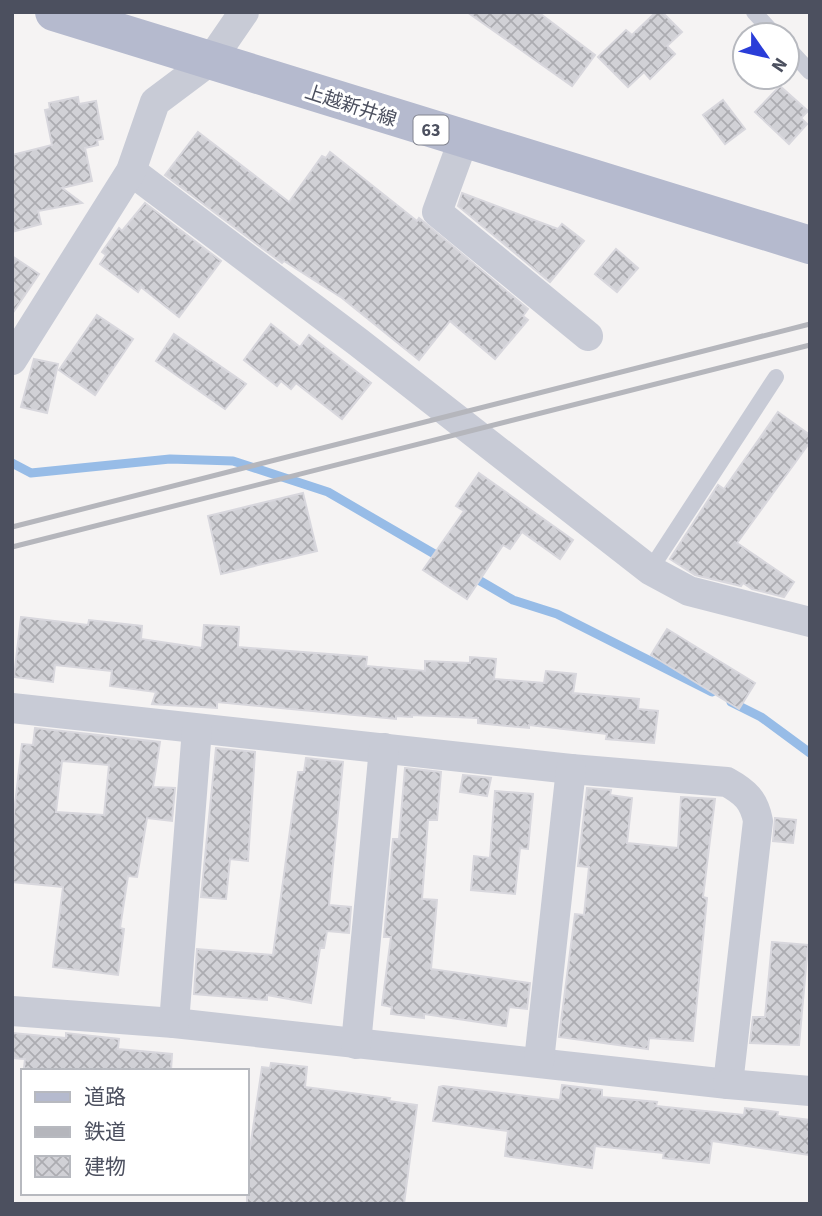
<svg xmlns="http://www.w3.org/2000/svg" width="822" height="1216" font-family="'Source Sans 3','Noto Sans JP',sans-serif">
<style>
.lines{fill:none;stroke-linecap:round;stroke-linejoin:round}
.stream{stroke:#97bce7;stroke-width:9}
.building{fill:url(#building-cross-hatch);stroke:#d8d7dd;stroke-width:2;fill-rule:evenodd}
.lane{stroke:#c8cbd6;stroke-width:16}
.street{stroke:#c8cbd6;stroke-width:30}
.primary{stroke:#b5bace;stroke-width:38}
.rail{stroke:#b5b6bc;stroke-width:5}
.labels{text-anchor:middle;stroke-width:6;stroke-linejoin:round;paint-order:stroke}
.shield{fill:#fff;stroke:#82848f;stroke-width:2}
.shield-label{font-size:18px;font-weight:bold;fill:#4c505f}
.street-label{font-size:19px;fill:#4c505f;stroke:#fff}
</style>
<defs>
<pattern id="building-cross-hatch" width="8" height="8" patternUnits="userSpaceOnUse" patternTransform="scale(1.75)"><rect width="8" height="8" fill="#d1d1d6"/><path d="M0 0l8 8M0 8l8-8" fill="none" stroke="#acacb1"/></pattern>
</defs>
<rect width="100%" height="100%" fill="#f5f3f3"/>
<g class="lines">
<g class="stream">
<polyline points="12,463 31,473 170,459 233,461 328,492 443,559"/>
<polyline points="470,575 513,600 557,614 712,692"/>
<polyline points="731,702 761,717 810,753"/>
</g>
</g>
<g class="building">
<polygon points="467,12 538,12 595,55 572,86"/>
<polygon points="656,12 662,12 682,32 667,46 675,54 650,79 644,72 628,87 598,57 626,30 632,35"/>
<polygon points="780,86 808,111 801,118 807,124 789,144 755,112"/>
<polygon points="78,97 79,104 96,101 103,139 97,140 98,145 85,148 92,181 62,188 82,203 38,211 41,224 12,232 12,155 52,145 45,110 50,109 49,103"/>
<polygon points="723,100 745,129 725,144 703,115"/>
<polygon points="198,132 289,202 322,156 326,158 330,152 417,221 419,218 528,309 523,316 528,320 495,359 450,321 419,360 342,298 284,261 282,263 165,175"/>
<polygon points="462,193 558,229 562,224 584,241 550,282 458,206"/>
<polygon points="145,203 221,261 179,317 141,287 138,292 100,264 106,255 102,252 119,228 122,231"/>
<polygon points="616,249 638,268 617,292 595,274"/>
<polygon points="12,256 39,274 12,314"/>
<polygon points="97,315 133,339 95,395 59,370"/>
<polygon points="271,324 300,347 309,335 371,383 342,419 296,383 291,389 281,381 277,386 244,360"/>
<polygon points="174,334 246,384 225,409 156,361"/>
<polygon points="34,359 58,364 47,413 21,407"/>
<polygon points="778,412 810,435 810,442 737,543 794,582 784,597 752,589 743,583 741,586 695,575 670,559 718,485 724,489"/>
<polygon points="479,473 573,540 560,559 522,532 510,549 503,545 467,599 423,570 464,511 456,506"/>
<polygon points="303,493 317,551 221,574 208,516"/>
<polygon points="21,617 88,625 89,620 142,626 141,639 202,648 204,625 239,627 238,647 367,657 366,666 425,671 425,661 470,663 470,657 496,659 494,679 544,683 546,671 576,674 573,693 639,699 638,709 658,711 654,743 606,739 607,734 529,725 529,728 478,723 478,718 412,715 412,717 396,716 396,719 217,702 217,708 152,704 156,692 110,686 112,671 55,665 53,682 14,677"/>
<polygon points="667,629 755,683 739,709 651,655"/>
<path d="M 35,728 L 160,742 L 153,787 L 175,788 L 172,821 L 147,818 L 137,877 L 128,876 L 120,928 L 124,929 L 118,975 L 53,967 L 63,887 L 12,882 L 12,830 L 22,744 L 33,745 ZM 62,761 L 109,765 L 104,815 L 56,812 Z"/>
<polygon points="216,748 255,752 248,861 230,859 226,899 201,897"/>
<polygon points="306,758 343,762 329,905 351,907 349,933 327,931 324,948 320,948 311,1003 267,995 267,1000 194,994 197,949 273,955 298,772 304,772"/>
<polygon points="405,768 441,772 437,820 428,820 422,899 437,900 431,969 530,983 527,1009 509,1007 506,1026 424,1014 424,1018 391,1014 392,1007 382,1005 391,937 384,937 393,839 399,839"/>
<polygon points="463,775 491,778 487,796 460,792"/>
<polygon points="587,788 611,790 610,795 632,798 627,843 678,848 681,797 715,799 703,897 707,898 693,1041 649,1038 648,1049 559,1037 575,914 584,915 589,867 578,866"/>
<polygon points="495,791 533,794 528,849 520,848 515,894 471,890 474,856 490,858"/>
<polygon points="775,818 796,820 793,843 773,841"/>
<polygon points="772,942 808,945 799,1045 750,1043 753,1017 765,1017"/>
<polygon points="12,1033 66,1038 66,1033 119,1039 118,1049 172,1054 171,1071 33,1071 24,1068 25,1059 12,1058"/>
<polygon points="271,1063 307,1067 305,1087 390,1098 389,1101 417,1105 404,1204 247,1204 247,1169 262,1067 270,1068"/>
<polygon points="562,1085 602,1090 602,1097 657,1102 656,1106 744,1115 745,1108 778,1112 777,1116 810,1120 810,1155 712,1141 709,1163 663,1158 664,1153 595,1146 592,1168 505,1156 508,1131 433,1121 439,1087 443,1086 560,1100"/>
</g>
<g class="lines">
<g class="lane">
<polyline points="754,12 775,35"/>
<polyline points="787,47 810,72"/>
<polyline points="650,570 776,377"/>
</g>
<g class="street">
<polyline points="463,141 437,212 588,336"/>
<polyline points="131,171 358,342 650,570 689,591 810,622"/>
<polyline points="12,360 131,171 155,102 211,60 244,12"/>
<path d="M 12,708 L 571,769 L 727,782 C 745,792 754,800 758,821 L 728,1084 L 174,1023 L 12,1011"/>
<polyline points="174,1023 197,729"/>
<polyline points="356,1044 384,748"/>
<polyline points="539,1061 571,769"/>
<polyline points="728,1084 810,1091"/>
</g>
<polyline class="primary" points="54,12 810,245"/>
<g class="rail">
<polyline points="12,527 810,324"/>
<polyline points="12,547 810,345"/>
</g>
</g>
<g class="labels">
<rect class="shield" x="413.5" y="115.5" width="35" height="29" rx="5"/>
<g class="shield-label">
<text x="431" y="136">63</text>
</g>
<g class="street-label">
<text transform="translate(351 105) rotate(18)" y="7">上越新井線</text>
</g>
</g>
<rect width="822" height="1216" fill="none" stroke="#4c505f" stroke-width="28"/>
<rect x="21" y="1069" width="228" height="126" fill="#ffffff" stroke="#b7b9bf" stroke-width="2"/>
<rect x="35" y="1092" width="35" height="10" fill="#b5bace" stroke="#b7b9bf" stroke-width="2"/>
<text x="84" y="1104" font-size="21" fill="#4c505f">道路</text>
<rect x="35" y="1127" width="35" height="10" fill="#b5b6bc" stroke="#b7b9bf" stroke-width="2"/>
<text x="84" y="1139" font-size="21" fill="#4c505f">鉄道</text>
<rect x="35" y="1156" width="35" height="21" fill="url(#building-cross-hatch)" stroke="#b7b9bf" stroke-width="2"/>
<text x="84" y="1174" font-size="21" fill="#4c505f">建物</text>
<g transform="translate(766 56) rotate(124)"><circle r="33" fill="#ffffff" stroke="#b7b9bf" stroke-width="2"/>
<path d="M0-5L12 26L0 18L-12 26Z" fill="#2a3dd8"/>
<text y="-10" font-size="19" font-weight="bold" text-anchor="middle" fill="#4c505f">N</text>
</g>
</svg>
